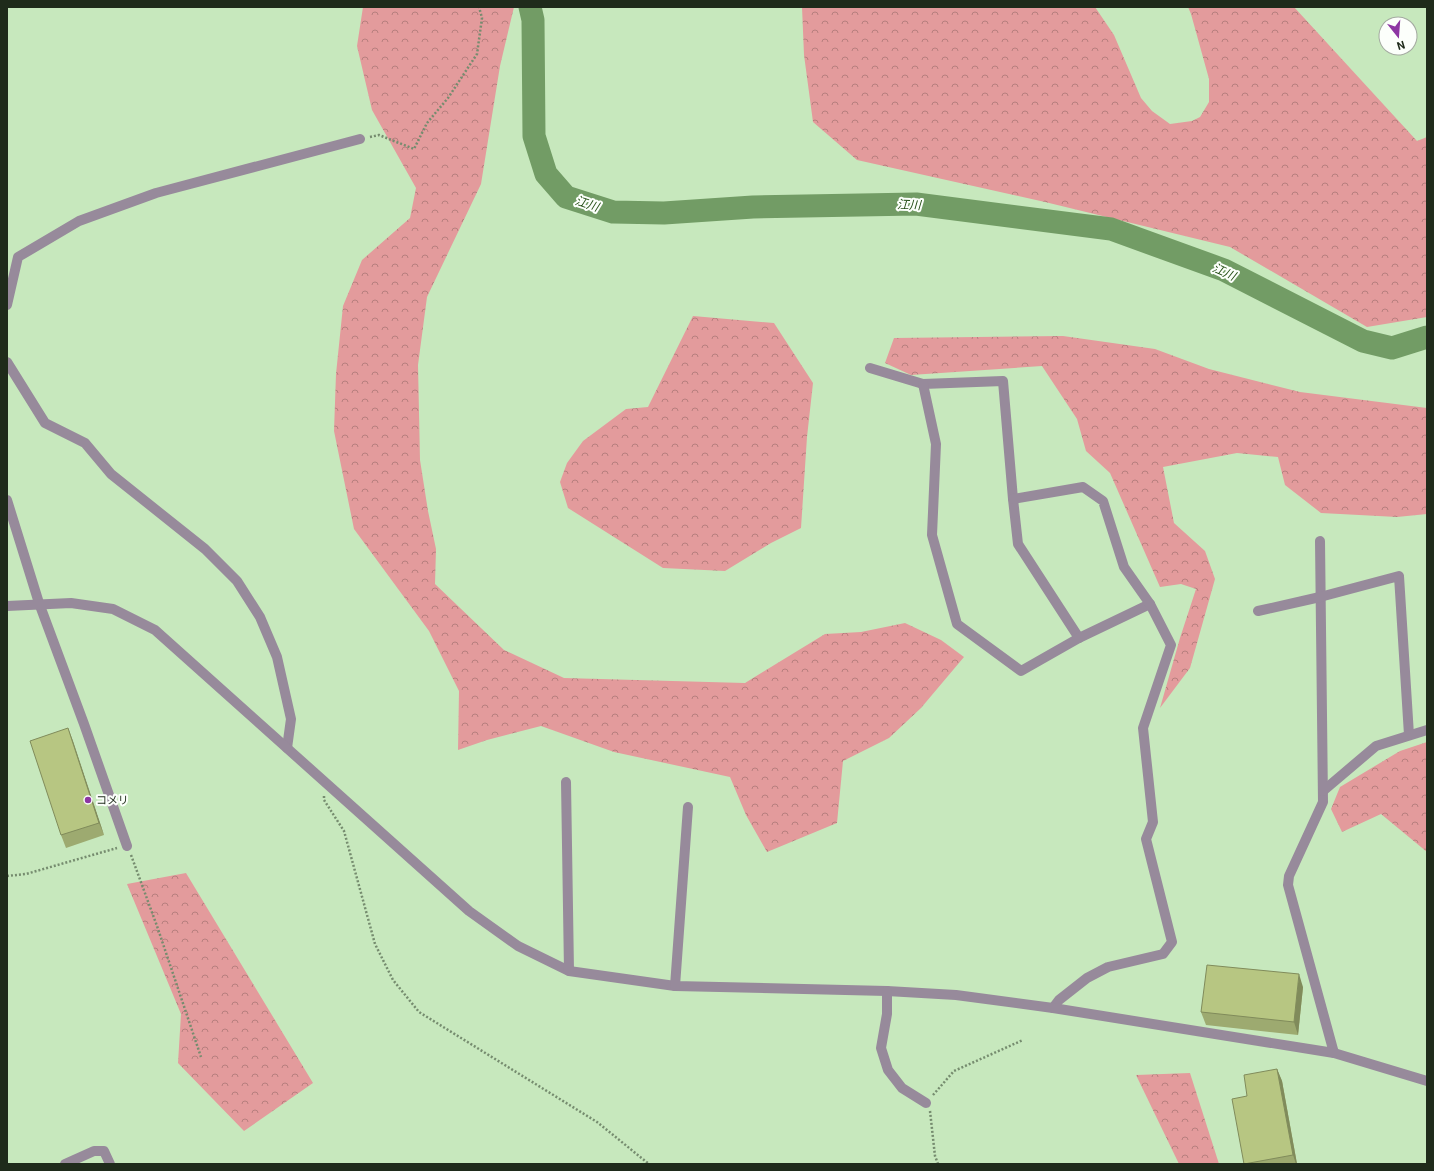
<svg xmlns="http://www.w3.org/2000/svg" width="1434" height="1171" font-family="Roboto,'Noto Sans JP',sans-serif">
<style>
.forest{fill:url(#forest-crowns)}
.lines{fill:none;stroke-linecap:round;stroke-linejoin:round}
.river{stroke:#729c65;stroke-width:23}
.path{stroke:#768c6f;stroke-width:2.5;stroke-dasharray:2 2;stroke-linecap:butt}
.minor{stroke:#978a9b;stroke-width:10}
.wall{fill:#9daa70}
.shaded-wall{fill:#808b5b}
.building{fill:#b7c682;stroke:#808b5b}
.poi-dot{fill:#8d36a3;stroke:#fcfffb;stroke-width:1.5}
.labels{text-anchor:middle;stroke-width:4;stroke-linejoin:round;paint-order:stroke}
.poi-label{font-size:11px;fill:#1f2b1b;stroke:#fcfffb;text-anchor:start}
.water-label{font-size:12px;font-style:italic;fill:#214b12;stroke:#fcfffb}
</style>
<defs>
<pattern id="forest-crowns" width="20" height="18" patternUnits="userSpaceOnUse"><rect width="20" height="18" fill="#e39b9c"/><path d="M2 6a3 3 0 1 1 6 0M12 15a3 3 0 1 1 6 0" fill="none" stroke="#b77f7e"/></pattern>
</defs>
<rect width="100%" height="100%" fill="#c7e8bd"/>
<g class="forest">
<polygon points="363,7 514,7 500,66 481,184 427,297 418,365 420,460 428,511 436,549 435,584 504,650 564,678 745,683 825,634 861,632 905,623 941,640 964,657 921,708 889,738 843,761 837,823 767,852 746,815 730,777 614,752 541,726 487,740 458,750 459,691 429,631 354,529 334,431 336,374 343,306 362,260 410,218 416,188 372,110 357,46"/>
<polygon points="802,7 1095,7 1114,35 1141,98 1152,111 1170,124 1192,121 1200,117 1209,102 1209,79 1191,14 1188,7 1294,7 1417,141 1427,137 1427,317 1367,327 1230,247 1045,202 857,160 813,122 804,55"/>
<polygon points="693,316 774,323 813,383 807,437 801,528 771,543 725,571 663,568 568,508 560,482 567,463 583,441 626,409 648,407"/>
<polygon points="1063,336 1155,349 1209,369 1300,392 1427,408 1427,514 1397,517 1321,513 1285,485 1278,457 1237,453 1163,467 1174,523 1205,551 1215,579 1190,668 1160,708 1180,638 1196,589 1181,584 1160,587 1110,473 1086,451 1077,419 1042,366 911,375 885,363 894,338"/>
<polygon points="1427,742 1427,852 1381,814 1342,832 1331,809 1340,787 1400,751"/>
<polygon points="186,873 313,1083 244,1131 178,1063 181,1014 127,884"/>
<polygon points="1190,1073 1219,1164 1179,1164 1136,1075"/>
</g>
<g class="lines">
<polyline class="river" points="530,7 533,20 534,136 546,174 566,197 613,212 664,213 753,207 916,204 1111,229 1224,270 1363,341 1392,348 1427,337"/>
<g class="path">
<polyline points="370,137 379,135 414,149 427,123 448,98 477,54 482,18 479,7"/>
<polyline points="324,796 324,800 344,831 375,944 393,980 419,1012 597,1122 649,1164"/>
<polyline points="131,855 157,926 201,1057"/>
<polyline points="7,876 26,874 117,848"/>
<polyline points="933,1095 954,1071 1023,1040"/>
<polyline points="930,1111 935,1156 938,1164"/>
</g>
<g class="minor">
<polyline points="7,305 18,257 79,221 156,193 360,139"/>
<polyline points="7,362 45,423 85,443 111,474 205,549 237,581 260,617 277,657 291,719 287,748"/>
<polyline points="870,368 923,384 1003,381 1013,499 1018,544 1079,638"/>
<polyline points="923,384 936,444 932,535 957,624 1021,671 1079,638 1150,604"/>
<polyline points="1013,499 1083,487 1103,501 1124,567 1150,604 1171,645 1143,728 1153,822 1146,839 1172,942 1163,954 1108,967 1087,978 1059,1000 1053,1008"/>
<polyline points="7,500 39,603 84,724 127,846"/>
<polyline points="1320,541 1323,802 1289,876 1288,885 1334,1053"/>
<polyline points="7,606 71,603 113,609 155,630 469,911 518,946 569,971 675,986 887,991 956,995 1053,1008 1334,1053 1427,1081"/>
<polyline points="1258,611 1320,597 1399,576 1409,735"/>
<polyline points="566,782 569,971"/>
<polyline points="1323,791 1376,746 1427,730"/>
<polyline points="675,986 688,807"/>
<polyline points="887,991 887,1014 881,1048 888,1070 902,1088 926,1103"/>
<polyline points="65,1164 94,1151 104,1151 110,1164"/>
</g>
</g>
<g class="wall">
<polygon points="68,728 104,835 66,848 61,835"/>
<polygon points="1303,987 1298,1035 1206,1025 1201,1012"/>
<polygon points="1277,1069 1282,1081 1297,1164 1244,1164 1247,1096"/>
</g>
<g class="shaded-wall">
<polygon points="68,728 73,741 104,835 99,823"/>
<polygon points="1299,974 1303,987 1298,1035 1294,1022"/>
<polygon points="1277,1069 1282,1081 1297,1164 1296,1164 1293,1155"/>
</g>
<g class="building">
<polygon points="68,728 99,823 61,835 30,741"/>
<polygon points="1207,965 1299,974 1294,1022 1201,1012"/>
<polygon points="1277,1069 1293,1155 1244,1164 1232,1099 1247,1096 1244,1075"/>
</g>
<circle class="poi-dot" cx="88" cy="800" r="4"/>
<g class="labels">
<g class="poi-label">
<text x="96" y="804">コメリ</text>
</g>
<g class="water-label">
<text transform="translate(587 204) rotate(18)" y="4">江川</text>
<text transform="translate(909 205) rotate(2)" y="4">江川</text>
<text transform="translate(1224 272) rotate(24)" y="4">江川</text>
</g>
</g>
<rect width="1434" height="1171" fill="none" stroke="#1f2b1b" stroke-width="16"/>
<g transform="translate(1398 36) rotate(163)"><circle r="19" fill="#fcfffb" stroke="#a4aaa1"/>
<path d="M0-3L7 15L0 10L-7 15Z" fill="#8d36a3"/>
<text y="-6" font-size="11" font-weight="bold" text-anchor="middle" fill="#1f2b1b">N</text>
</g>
</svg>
